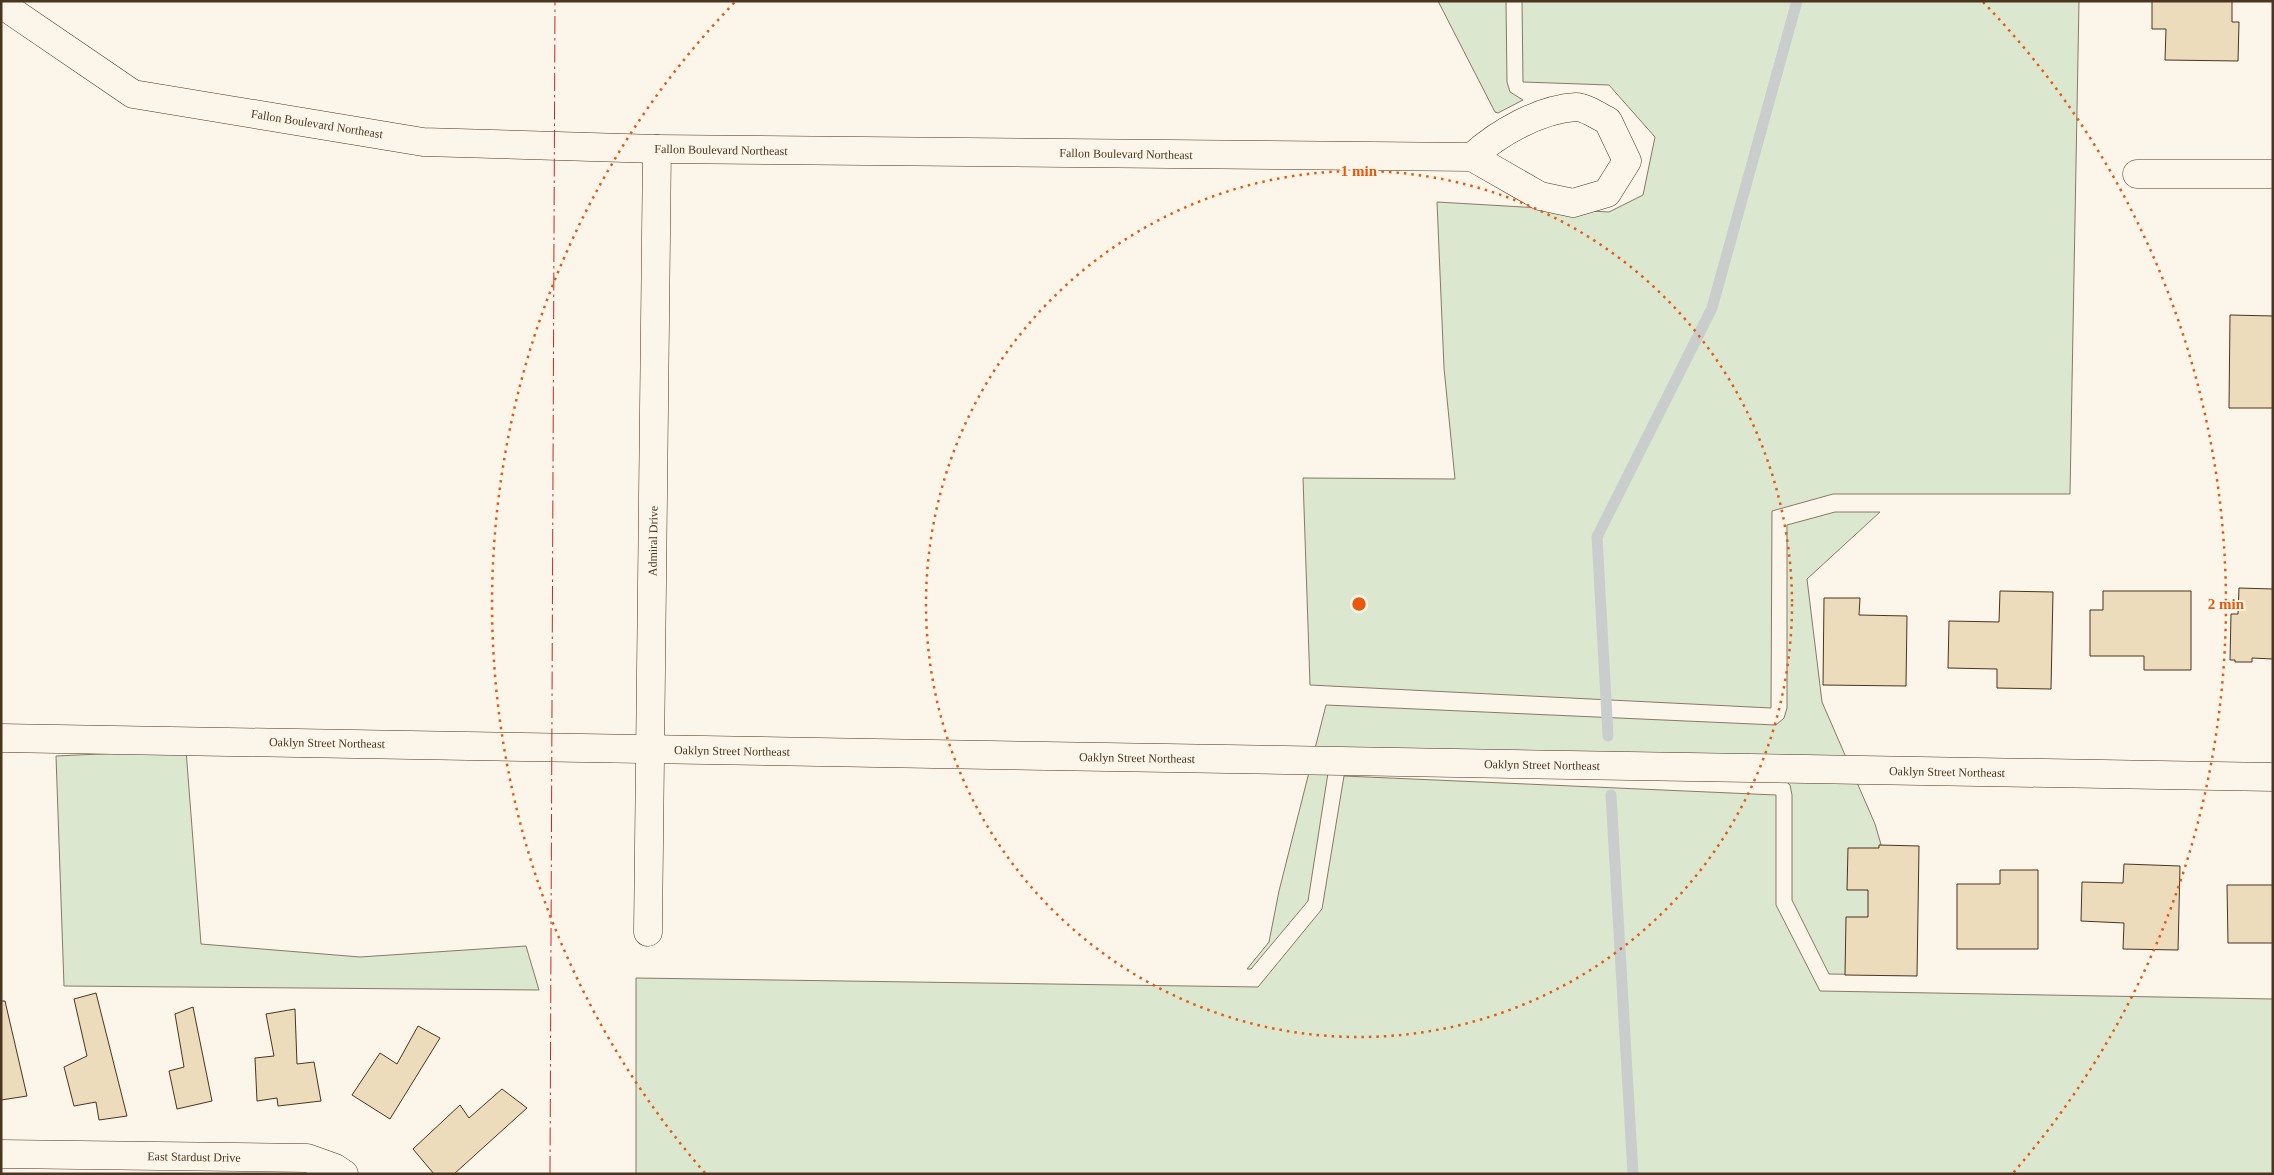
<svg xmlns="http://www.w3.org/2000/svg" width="2274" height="1175" font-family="Georgia,serif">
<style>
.green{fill:#dce7d0;stroke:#887966}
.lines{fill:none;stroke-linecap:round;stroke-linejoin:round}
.stream{stroke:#c9cecd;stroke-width:11}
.building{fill:#ecdcbc;stroke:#4a3520}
.minor-casing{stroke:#4a3520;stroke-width:29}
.tertiary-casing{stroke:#4a3520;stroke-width:29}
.minor{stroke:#fbf6e9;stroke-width:28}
.tertiary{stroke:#fbf6e9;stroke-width:28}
.power{stroke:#c62828;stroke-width:1;stroke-dasharray:18 4 2.5 4;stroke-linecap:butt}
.ring{fill:none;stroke:#e8590c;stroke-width:2.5;stroke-dasharray:2.5 5}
.labels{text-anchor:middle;stroke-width:4;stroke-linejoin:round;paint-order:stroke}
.street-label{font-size:12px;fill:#4a3520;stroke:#fbf6e9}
.centre{fill:#e8590c;stroke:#fbf6e9;stroke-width:2.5}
.ring-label{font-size:15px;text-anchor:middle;font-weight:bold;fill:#e8590c;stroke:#fbf6e9;stroke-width:4;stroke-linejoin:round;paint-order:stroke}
</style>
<rect width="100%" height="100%" fill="#fbf6e9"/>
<g class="green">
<polygon points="1438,1 1506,1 1507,82 1510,92 1523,100 1498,113 1495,112"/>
<polygon points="1522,1 2079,1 2070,494 1833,494 1772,511 1771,708 1310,685 1303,478 1455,479 1444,368 1437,202 1609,212 1643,195 1655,137 1609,85 1523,82"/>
<polygon points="1835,512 1880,512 1807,579 1822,702 1875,824 1913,954 1905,975 1829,974 1792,900 1792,795 1790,785 1782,778 1328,773 1308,901 1251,969 1247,969 1269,942 1279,891 1326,705 1776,725 1784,718 1787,708 1787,525"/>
<polygon points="186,750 201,944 360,957 526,946 539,990 64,986 56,756"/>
<polygon points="1344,776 1776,795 1776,905 1820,991 2273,999 2273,1174 636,1174 636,978 1258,987 1322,909"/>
</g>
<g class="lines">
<g class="stream">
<polyline points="1608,736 1597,537 1712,308 1797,1"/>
<polyline points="1611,795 1633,1174"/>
</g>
</g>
<g class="building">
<polygon points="2152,1 2232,1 2232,22 2239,22 2238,61 2165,60 2166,29 2152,29"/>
<polygon points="2230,315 2273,316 2273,408 2229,408"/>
<polygon points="2239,588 2273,589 2273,659 2252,658 2252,662 2235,662 2235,660 2230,660 2231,614 2238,614"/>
<polygon points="2000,591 2053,592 2051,689 1997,688 1997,669 1948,668 1949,621 1999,622"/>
<polygon points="2103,591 2191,591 2191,670 2144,670 2144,656 2090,656 2090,610 2103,610"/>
<polygon points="1824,598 1860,598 1859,615 1907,616 1906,686 1823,685"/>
<polygon points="1879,845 1919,846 1917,976 1845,975 1846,917 1868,917 1868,890 1847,890 1848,848 1879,848"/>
<polygon points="2124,864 2180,866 2178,950 2123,949 2124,923 2081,921 2082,882 2123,883"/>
<polygon points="2000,870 2038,870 2038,949 1957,949 1957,884 2000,884"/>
<polygon points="2227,885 2273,885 2273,943 2228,943"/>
<polygon points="96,993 127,1116 99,1120 96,1102 74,1106 64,1067 87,1056 74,999"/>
<polygon points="1,1001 5,1001 27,1096 1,1100"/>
<polygon points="193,1007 212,1101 177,1109 169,1071 184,1067 175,1014"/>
<polygon points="295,1009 297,1064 314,1062 321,1101 278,1106 277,1098 257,1101 255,1058 274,1056 266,1014"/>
<polygon points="418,1026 440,1038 390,1119 352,1095 380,1053 397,1064"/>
<polygon points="502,1089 527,1108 454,1174 434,1174 413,1149 460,1105 469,1118"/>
</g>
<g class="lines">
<g class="minor-casing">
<g id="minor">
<polyline points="2137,174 2273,174"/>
<polyline points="1,738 2273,777"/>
<polyline points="648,932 657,149"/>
<polyline points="1,1154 307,1158 335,1168 344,1174"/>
</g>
</g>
<g class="tertiary-casing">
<path id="tertiary" d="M 1,4 L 133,94 L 423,142 L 657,149 L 1472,157 L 1540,196 L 1573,203 L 1607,193 L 1627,161 L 1608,121 C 1600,117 1585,107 1576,107 C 1540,109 1498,133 1472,157"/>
</g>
<use href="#minor" class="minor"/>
<use href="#tertiary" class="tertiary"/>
<polyline class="power" points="550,1174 555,1"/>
</g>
<g class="ring">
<circle cx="1359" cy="604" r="433"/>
<path d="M705 1173A867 867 0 0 1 735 2M1983 2A867 867 0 0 1 2013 1173"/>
</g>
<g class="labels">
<g class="street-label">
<text transform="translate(317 124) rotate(9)" y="4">Fallon Boulevard Northeast</text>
<text transform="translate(721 150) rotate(1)" y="4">Fallon Boulevard Northeast</text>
<text transform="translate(1126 154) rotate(1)" y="4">Fallon Boulevard Northeast</text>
<text transform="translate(653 541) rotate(-89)" y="4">Admiral Drive</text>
<text transform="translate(327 743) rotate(1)" y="4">Oaklyn Street Northeast</text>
<text transform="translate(732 751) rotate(1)" y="4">Oaklyn Street Northeast</text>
<text transform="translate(1137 758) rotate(1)" y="4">Oaklyn Street Northeast</text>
<text transform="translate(1542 765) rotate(1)" y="4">Oaklyn Street Northeast</text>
<text transform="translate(1947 772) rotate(1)" y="4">Oaklyn Street Northeast</text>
<text transform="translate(194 1157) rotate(1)" y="4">East Stardust Drive</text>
</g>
</g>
<circle cx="1359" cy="604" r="8" class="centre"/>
<g class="ring-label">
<text x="1359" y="176">1 min</text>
<text x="2226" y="609">2 min</text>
</g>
<rect width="2274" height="1175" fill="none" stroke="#4a3520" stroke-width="5"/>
</svg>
